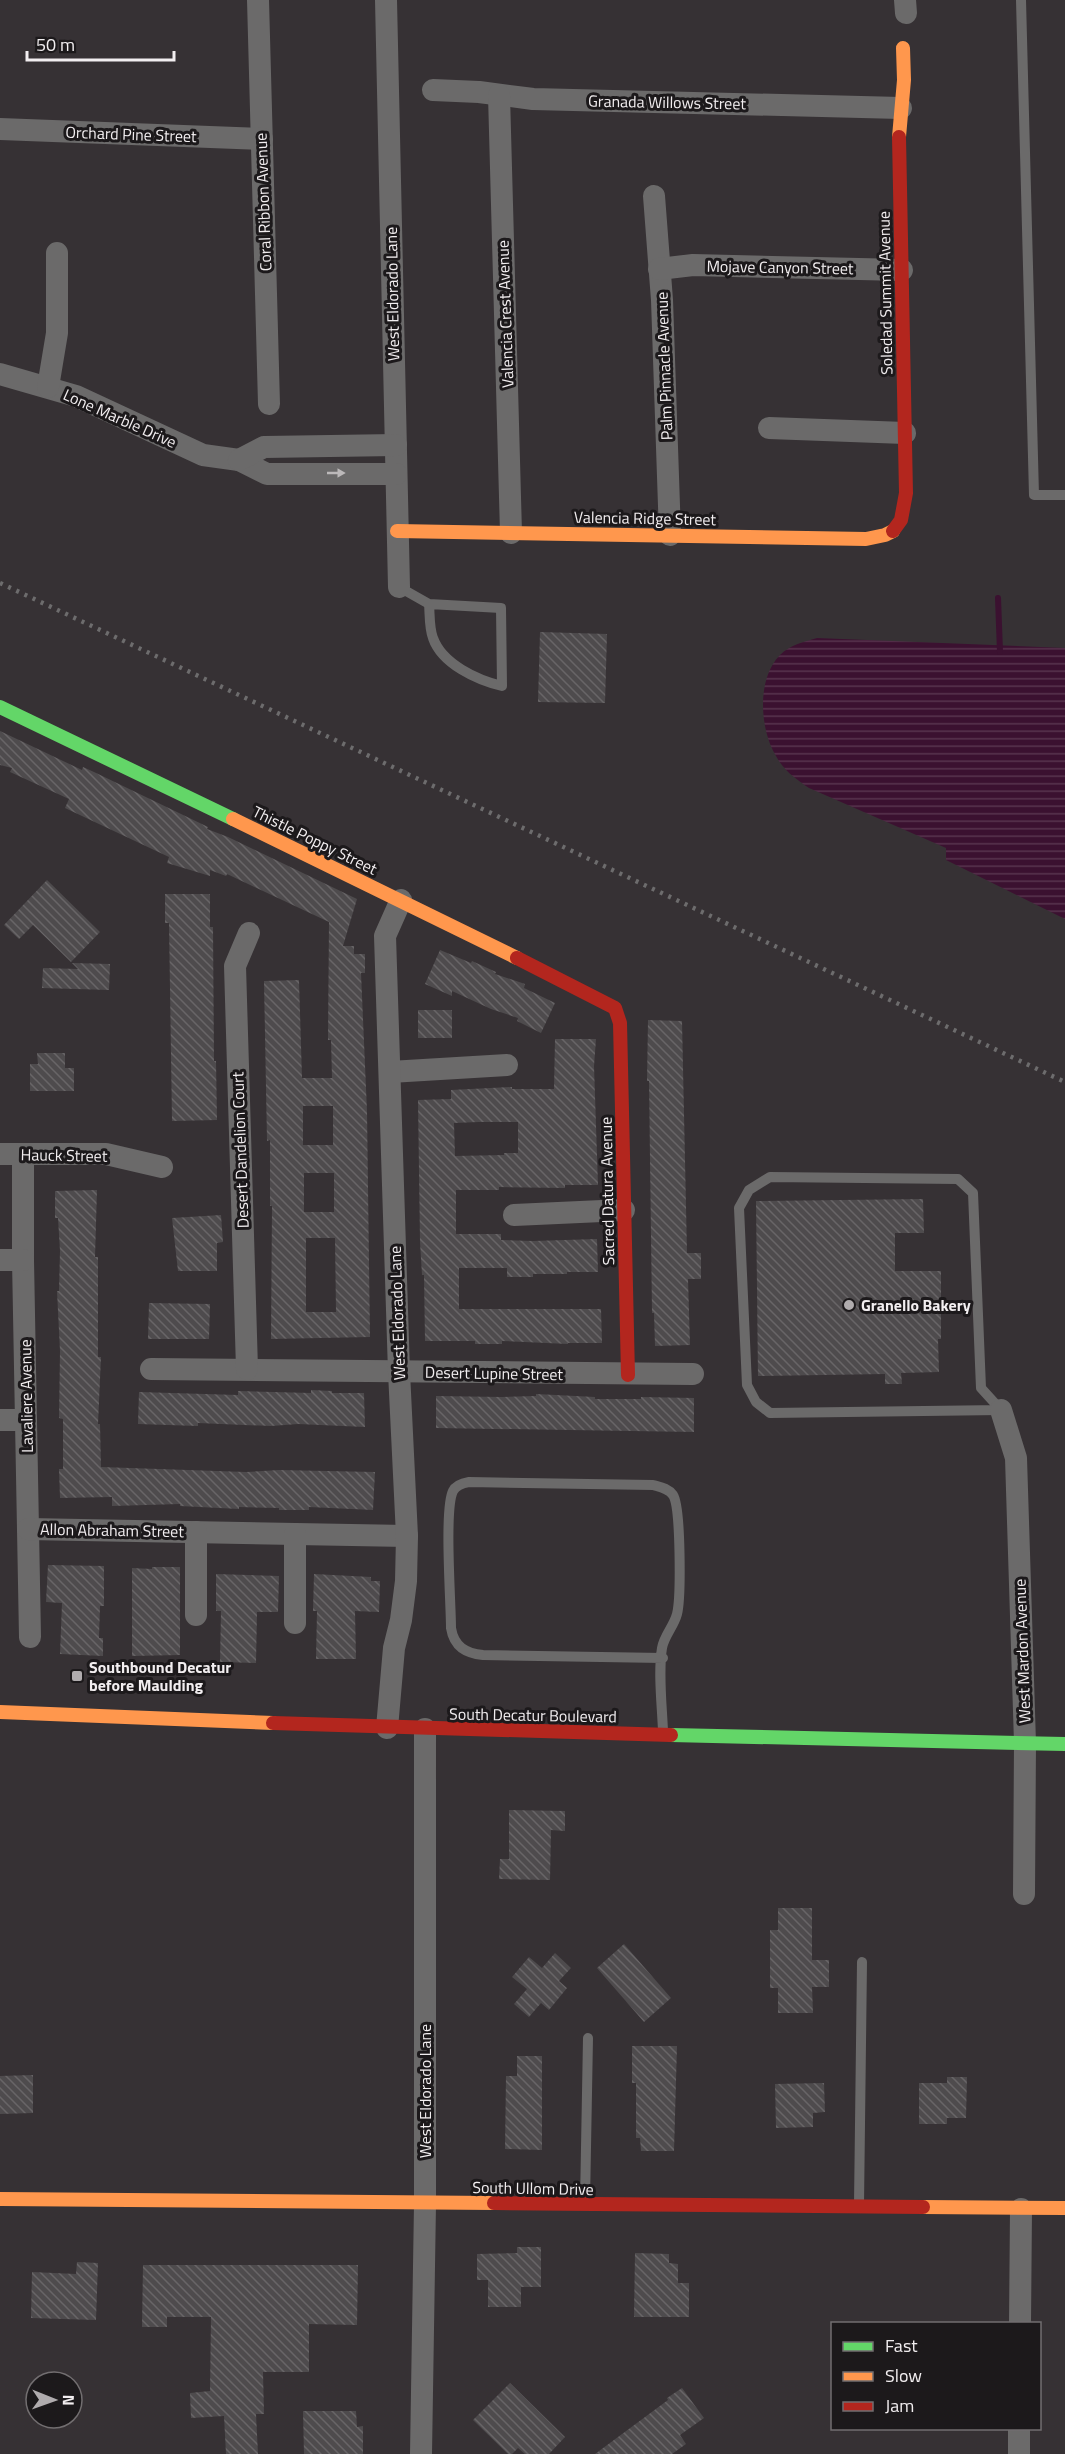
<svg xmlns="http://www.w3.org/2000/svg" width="1065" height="2454" font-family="'Titillium Web',sans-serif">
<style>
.water{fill:url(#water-rules)}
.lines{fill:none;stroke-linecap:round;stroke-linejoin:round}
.stream{stroke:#3b1130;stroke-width:6}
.building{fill:url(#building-back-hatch);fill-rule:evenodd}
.lane{stroke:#6b6a6a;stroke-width:10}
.street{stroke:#6b6a6a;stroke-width:22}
.fast{stroke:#63d668;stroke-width:14}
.slow{stroke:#ff974d;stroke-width:14}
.jam{stroke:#b3261e;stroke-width:14}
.rail{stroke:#6d6c6d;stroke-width:4.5;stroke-dasharray:3 6;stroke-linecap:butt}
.oneway{fill:#bcb9ba}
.poi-dot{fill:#b0acae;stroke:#1c191b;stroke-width:2}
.labels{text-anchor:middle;stroke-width:6;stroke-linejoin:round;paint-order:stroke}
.street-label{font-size:16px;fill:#f2eef0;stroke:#1c191b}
.poi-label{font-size:16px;font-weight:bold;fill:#f2eef0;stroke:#1c191b;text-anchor:start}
</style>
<defs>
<pattern id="water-rules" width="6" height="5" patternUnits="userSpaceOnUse" patternTransform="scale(1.5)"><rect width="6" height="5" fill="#3b1130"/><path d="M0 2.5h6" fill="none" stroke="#58344e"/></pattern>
<pattern id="building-back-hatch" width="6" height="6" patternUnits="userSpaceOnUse" patternTransform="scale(1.5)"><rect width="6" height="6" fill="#4e4b4d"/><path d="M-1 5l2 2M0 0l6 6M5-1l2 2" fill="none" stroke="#686567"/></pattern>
</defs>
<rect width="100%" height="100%" fill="#363134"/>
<path class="water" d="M 817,638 L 1065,648 L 1065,919 L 946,860 L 946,848 L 809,788 C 796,779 784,771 776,756 C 760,730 756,679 780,655 C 790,645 803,642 817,638 Z"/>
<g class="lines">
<polyline class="stream" points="998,598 1000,652"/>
</g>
<g class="building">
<polygon points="540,632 607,634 605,703 538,702"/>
<path d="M 0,731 L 82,770 L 83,767 L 94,772 L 208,827 L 207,829 L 228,837 L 357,899 L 343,946 L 354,946 L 354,954 L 365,954 L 365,973 L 361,973 L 367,1111 L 370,1337 L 271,1339 L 272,1206 L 270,1206 L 270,1140 L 267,1141 L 264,981 L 299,980 L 302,1078 L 332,1078 L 331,1040 L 328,1040 L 329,922 L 227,874 L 226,876 L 210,870 L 210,876 L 167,863 L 169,857 L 65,808 L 69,799 L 10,772 L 12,768 L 0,765 ZM 303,1106 L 333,1106 L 333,1145 L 303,1145 ZM 304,1173 L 334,1173 L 334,1212 L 304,1212 ZM 306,1238 L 335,1238 L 336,1312 L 306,1312 Z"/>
<polygon points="47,880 100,932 71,962 33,925 19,939 4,925"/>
<polygon points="165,894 210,894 210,927 213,927 214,1061 216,1061 217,1120 172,1121 169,923 165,923"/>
<polygon points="440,950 471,963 472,961 496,972 495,974 525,984 524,988 555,1003 541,1033 517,1021 518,1018 491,1009 452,991 452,996 425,984"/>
<polygon points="72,963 110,964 109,990 42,988 43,968 78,969"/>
<rect x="418" y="1010" width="34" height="28"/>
<polygon points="648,1020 682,1021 687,1253 701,1253 701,1279 688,1279 690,1345 655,1346 654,1313 652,1313 649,1081 647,1081"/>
<path d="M 555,1039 L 596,1039 L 594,1066 L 598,1185 L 565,1185 L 565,1188 L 499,1187 L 499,1190 L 456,1190 L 456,1234 L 501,1234 L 501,1240 L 533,1241 L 597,1239 L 598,1272 L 567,1272 L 567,1274 L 533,1274 L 533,1277 L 507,1277 L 507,1268 L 459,1268 L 459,1309 L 601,1309 L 602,1343 L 568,1343 L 568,1344 L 502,1341 L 502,1344 L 475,1344 L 475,1341 L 425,1341 L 424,1275 L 422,1275 L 420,1242 L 418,1100 L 451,1099 L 451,1090 L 512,1087 L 512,1089 L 554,1089 ZM 479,1122 L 518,1122 L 518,1153 L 504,1153 L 504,1155 L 455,1156 L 454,1123 Z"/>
<polygon points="37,1053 65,1053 65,1068 74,1068 74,1091 30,1091 30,1064 38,1064"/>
<polygon points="97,1190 95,1257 98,1257 98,1357 101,1357 98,1424 100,1424 101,1467 246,1472 279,1470 375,1472 373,1510 309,1507 309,1510 279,1510 279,1508 239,1507 239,1509 180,1506 180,1504 112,1506 112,1497 60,1498 59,1469 63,1469 63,1419 59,1418 60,1351 57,1291 59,1291 60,1251 58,1218 55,1218 55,1191"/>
<polygon points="923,1199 924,1233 895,1233 895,1271 941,1271 941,1339 938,1339 939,1372 901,1373 902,1384 885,1384 885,1374 758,1376 756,1201"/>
<polygon points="221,1215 223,1242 217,1243 217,1271 178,1271 172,1218"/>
<polygon points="149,1303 210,1304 209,1339 148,1339"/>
<polygon points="311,1390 332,1391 332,1393 364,1393 365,1427 298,1424 271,1426 198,1423 198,1426 138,1424 139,1392 238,1395 238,1391 311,1393"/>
<polygon points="536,1394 595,1397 595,1399 641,1399 641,1397 694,1398 694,1432 436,1428 436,1396 502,1397 536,1396"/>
<polygon points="48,1565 104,1566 104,1606 100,1606 99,1638 103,1638 103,1656 60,1654 62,1603 46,1602"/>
<polygon points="152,1567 180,1567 180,1655 132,1656 132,1568 152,1569"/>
<polygon points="216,1574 279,1576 278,1612 257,1612 256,1663 220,1662 221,1611 216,1611"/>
<polygon points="314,1574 371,1577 371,1581 380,1581 379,1612 355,1611 356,1659 316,1659 317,1611 313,1611"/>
<polygon points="509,1810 565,1811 565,1831 551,1830 550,1880 499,1879 500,1859 509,1859"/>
<polygon points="778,1908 812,1908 812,1960 829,1960 829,1987 812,1987 813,2013 778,2013 778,1988 770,1988 770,1930 778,1930"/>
<polygon points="624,1944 671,1998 644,2022 597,1968"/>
<polygon points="555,1953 571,1968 559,1981 567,1988 549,2010 541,2003 529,2017 514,2004 527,1989 512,1977 529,1957 542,1968"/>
<polygon points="632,2046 677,2046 674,2151 641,2151 640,2138 636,2138 636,2083 632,2083"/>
<polygon points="517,2056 542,2056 542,2150 505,2149 506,2076 517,2076"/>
<polygon points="33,2075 33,2113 0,2114 0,2076"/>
<polygon points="947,2077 967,2077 966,2118 947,2118 947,2124 919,2124 919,2083 947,2083"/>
<polygon points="824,2083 825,2112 813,2113 813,2127 776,2128 775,2084"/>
<polygon points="517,2247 541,2247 541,2287 521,2287 521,2307 488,2307 488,2280 477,2280 477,2254 517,2253"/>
<polygon points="635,2253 669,2254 669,2263 678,2264 678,2283 689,2283 689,2317 634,2317"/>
<polygon points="77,2262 98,2263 96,2320 31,2318 32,2272 76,2274"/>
<polygon points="143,2265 358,2265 357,2325 309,2324 309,2372 263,2372 264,2414 256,2414 258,2454 226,2454 224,2416 191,2418 190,2393 210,2391 211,2317 167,2317 167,2327 142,2327"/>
<polygon points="510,2383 565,2437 549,2454 525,2454 518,2448 512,2454 508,2454 473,2420"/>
<polygon points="682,2388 704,2418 680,2435 686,2444 672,2454 595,2454 668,2400 667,2398"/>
<polygon points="303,2411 356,2411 357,2427 363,2426 363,2454 304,2454"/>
</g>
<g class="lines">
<g class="lane">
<polyline points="1021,0 1034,495 1065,495"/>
<path d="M 399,587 L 429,604 L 501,608 L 502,686 C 477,680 442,664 433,638 C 429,628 430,615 429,604"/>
<polygon points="770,1177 958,1179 973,1193 981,1388 1001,1410 770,1413 756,1402 747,1385 739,1208 749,1190"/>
<path d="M 663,1658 L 483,1655 C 466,1653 454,1647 451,1628 C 451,1603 444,1509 453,1491 C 456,1485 463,1483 469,1482 L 653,1485 C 660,1487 668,1488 673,1495 C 681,1507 681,1598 677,1614 C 674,1626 664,1636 662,1648 C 658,1673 662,1705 663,1731"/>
<polyline points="585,2202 588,2038"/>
<polyline points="859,2205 862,1962"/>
</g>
<g class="street">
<polyline points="258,0 269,404"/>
<polyline points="386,0 399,587"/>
<polyline points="905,0 906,13"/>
<polyline points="433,90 479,92 533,99 901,108"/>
<polyline points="499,95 511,533"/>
<polyline points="0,129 262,139"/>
<polyline points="654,196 662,300 670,535"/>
<polyline points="659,269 693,265 902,270"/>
<polyline points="0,374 76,396 203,455 239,460 267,474 396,474"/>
<polyline points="48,387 57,333 57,253"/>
<polyline points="769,428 905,433"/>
<polyline points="239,460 264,447 396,445"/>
<polyline points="390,1072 507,1065"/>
<polyline points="0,1154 106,1154 162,1167"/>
<polyline points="23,1154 23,1260 30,1637"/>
<polyline points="514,1215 624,1210"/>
<polyline points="0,1260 23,1260"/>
<polyline points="151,1369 693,1374"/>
<polyline points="247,1369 235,966 249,933"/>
<polyline points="1001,1410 1016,1458 1025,1743 1024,1894"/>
<polyline points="0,1420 26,1420"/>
<polyline points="28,1529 407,1536"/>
<polyline points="196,1532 196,1615"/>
<polyline points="295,1534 295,1623"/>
<polyline points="387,1728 394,1648 401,1620 406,1581 407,1536 399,1372 385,936 401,900"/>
<polyline points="1020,2324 1021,2209"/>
<polyline points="421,2454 425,2204 425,1729"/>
<polyline points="1019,2454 1019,2428"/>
</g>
<g class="fast">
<polyline points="0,707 233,819"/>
<polyline points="671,1735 1065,1744"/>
</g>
<g class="slow">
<polyline points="899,137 904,80 903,48"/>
<polyline points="397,531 866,539 885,535 893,531"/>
<polyline points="233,819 517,958"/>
<polyline points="0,1712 273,1723"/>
<polyline points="0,2199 494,2203"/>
<polyline points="923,2207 1065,2208"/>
</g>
<g class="jam">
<polyline points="893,531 901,520 906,493 899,137"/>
<polyline points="517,958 615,1008 620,1023 628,1375"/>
<polyline points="273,1723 671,1735"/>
<polyline points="494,2203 923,2207"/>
</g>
<polyline class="rail" points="0,583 1065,1082"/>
</g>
<defs><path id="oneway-solid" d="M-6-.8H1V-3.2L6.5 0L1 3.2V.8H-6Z" transform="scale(1.5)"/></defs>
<use class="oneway" href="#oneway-solid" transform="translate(336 473)"/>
<g class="poi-dot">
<circle cx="849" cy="1305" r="6"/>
<rect x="71" y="1670" width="12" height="12" rx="3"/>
</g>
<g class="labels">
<g class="street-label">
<text transform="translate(667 102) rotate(1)" y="6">Granada Willows Street</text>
<text transform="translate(131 134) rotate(2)" y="6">Orchard Pine Street</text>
<text transform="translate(263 202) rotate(-92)" y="6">Coral Ribbon Avenue</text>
<text transform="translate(780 267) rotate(1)" y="6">Mojave Canyon Street</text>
<text transform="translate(885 293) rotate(-91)" y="6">Soledad Summit Avenue</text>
<text transform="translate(392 294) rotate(-91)" y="6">West Eldorado Lane</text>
<text transform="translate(505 314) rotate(-92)" y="6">Valencia Crest Avenue</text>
<text transform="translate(664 366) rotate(-92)" y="6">Palm Pinnacle Avenue</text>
<text transform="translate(120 418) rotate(24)" y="6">Lone Marble Drive</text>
<text transform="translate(645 518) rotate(1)" y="6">Valencia Ridge Street</text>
<text transform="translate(315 840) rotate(26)" y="6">Thistle Poppy Street</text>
<text transform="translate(240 1150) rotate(-92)" y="6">Desert Dandelion Court</text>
<text transform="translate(64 1155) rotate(1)" y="6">Hauck Street</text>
<text transform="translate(607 1191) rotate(-91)" y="6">Sacred Datura Avenue</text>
<text transform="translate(397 1313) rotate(-92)" y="6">West Eldorado Lane</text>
<text transform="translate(494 1373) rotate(1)" y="6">Desert Lupine Street</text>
<text transform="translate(26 1396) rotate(-91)" y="6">Lavaliere Avenue</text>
<text transform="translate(112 1530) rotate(1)" y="6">Allon Abraham Street</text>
<text transform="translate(1022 1651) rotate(-92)" y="6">West Mardon Avenue</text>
<text transform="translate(533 1715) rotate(1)" y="6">South Decatur Boulevard</text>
<text transform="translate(425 2091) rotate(-90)" y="6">West Eldorado Lane</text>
<text transform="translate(533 2188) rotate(1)" y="6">South Ullom Drive</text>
</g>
<g class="poi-label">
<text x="861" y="1311">Granello Bakery</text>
<text x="89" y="1673">Southbound Decatur<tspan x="89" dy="18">before Maulding</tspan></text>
</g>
</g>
<rect x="831" y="2322" width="210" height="108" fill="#1c191b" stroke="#726e70" stroke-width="1.5"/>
<rect x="843" y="2342" width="30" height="9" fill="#63d668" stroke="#726e70" stroke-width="1.5"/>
<text x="885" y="2352" font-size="18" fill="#f2eef0">Fast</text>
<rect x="843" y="2372" width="30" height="9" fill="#ff974d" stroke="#726e70" stroke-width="1.5"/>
<text x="885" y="2382" font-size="18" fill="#f2eef0">Slow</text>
<rect x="843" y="2402" width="30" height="9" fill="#b3261e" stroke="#726e70" stroke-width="1.5"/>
<text x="885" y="2412" font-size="18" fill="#f2eef0">Jam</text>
<g transform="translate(54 2400) rotate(91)"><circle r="28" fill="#1c191b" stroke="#726e70" stroke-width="1.5"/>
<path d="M0-4.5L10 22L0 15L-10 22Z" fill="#b0acae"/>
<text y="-9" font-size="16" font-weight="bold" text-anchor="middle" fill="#f2eef0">N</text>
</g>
<path d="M27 51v9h147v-9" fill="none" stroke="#f2eef0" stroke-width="3"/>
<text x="36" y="51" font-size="18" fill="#f2eef0" stroke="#1c191b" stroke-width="4.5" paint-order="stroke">50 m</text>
</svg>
